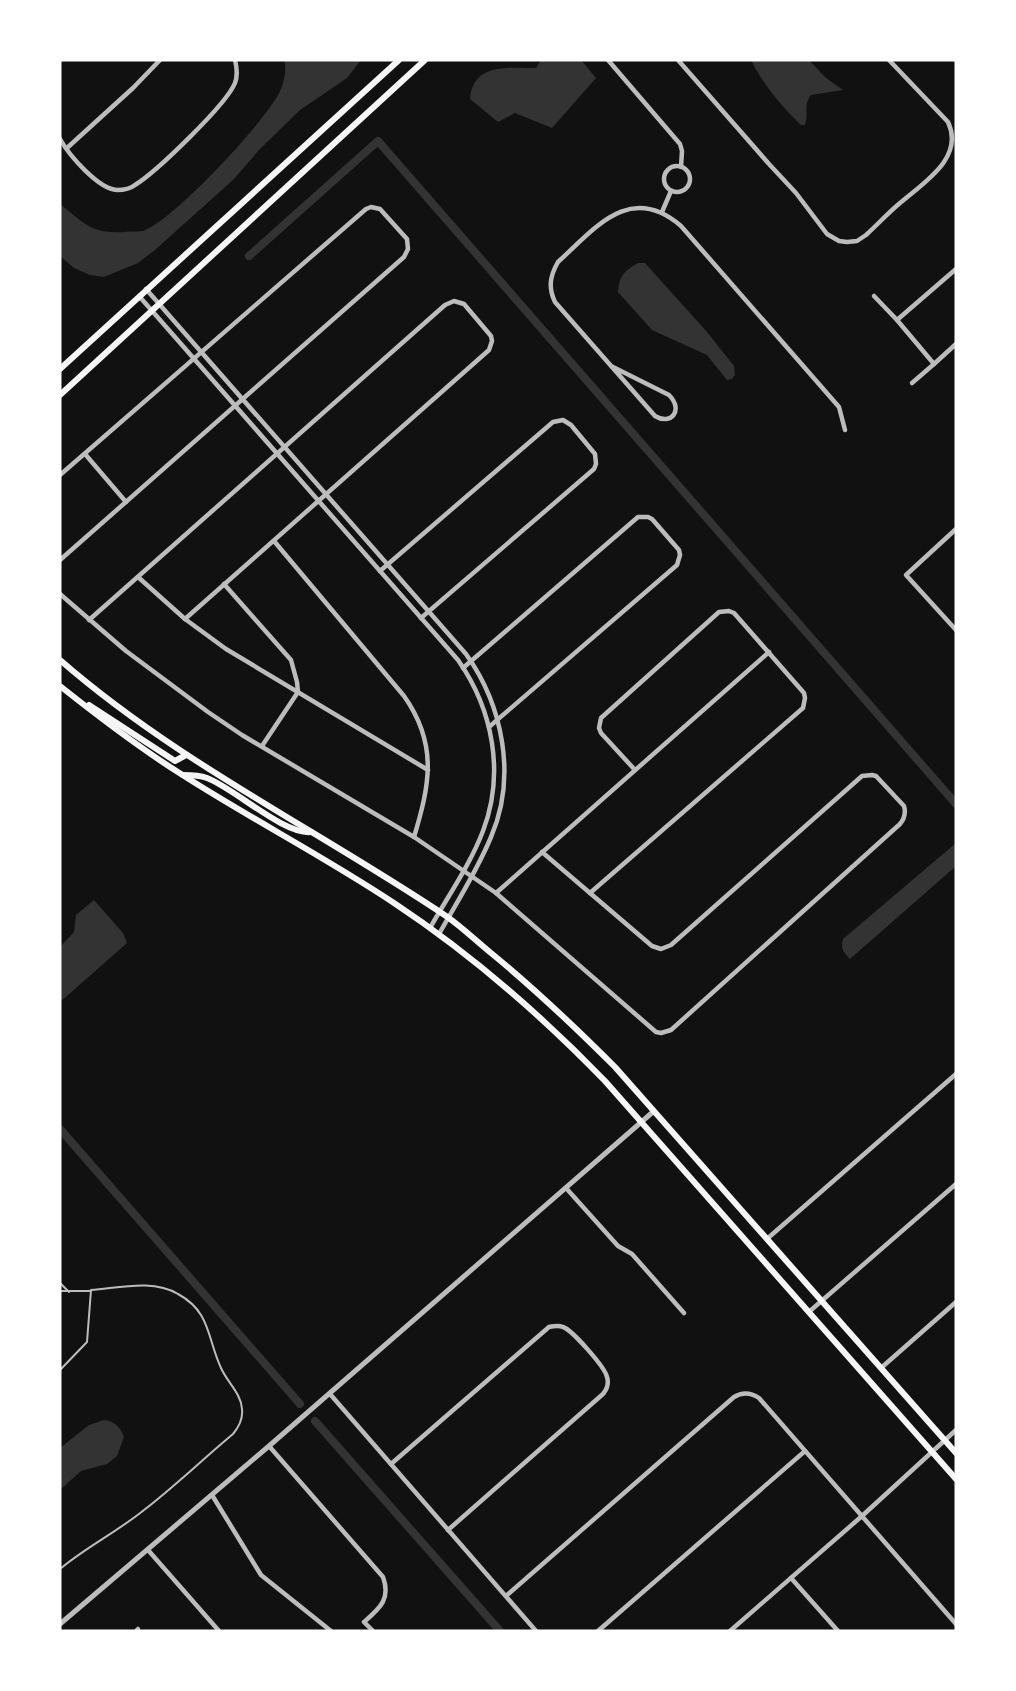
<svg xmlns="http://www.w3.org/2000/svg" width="1016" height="1691" font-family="'PT Serif',serif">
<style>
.water{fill:#333}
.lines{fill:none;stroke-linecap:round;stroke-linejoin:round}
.canal{stroke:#333;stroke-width:8}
.service{stroke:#bcbcbc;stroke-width:2}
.minor{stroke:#bcbcbc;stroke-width:4.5}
.tertiary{stroke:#bcbcbc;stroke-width:5}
.secondary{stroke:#f5f5f5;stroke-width:6}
</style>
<rect width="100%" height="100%" fill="#111"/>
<g class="water">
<path d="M 284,60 L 361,60 L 347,78 L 300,110 L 259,150 L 234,179 L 155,250 L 138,263 L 104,277 L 90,275 L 74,268 L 60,256 L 60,204 C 84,223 91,234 124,232 C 130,231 137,232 143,231 C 172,222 267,120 280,91 C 284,83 287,68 284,60 Z"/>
<path d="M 541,60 L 581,60 L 596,78 L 552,128 L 515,113 L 498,122 L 470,99 C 473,62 509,68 536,68 Z"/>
<path d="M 751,60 L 809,60 L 826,78 L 843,90 L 811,95 C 803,105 809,114 805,125 L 801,125 C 781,106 763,84 751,60 Z"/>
<path d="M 638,263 L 645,263 L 707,332 L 734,366 L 735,375 L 732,379 L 727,380 L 707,355 L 652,330 L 618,292 C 619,276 624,271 638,263 Z"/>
<path d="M 956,843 L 956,866 L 850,959 C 844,953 840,948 843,939 Z"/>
<polygon points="94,900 123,933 127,943 60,1002 60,947 74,932 76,915"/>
<path d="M 104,1420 C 115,1421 120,1427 124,1437 L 117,1456 L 107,1464 L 81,1471 L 60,1490 L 60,1448 L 89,1425 Z"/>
</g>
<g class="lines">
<g class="canal">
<polyline points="249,256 378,141 956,804"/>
<polyline points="60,1129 300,1404"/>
<polyline points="315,1421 500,1631"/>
</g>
<g class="service">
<polyline points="60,1283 69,1292"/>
<polyline points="60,1291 90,1291"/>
<path d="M 60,1370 L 87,1342 L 91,1290 C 119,1288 153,1279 178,1294 C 211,1312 207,1338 221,1368 C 227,1382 241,1393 242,1409 C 243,1418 239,1427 233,1434 C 203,1459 175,1486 144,1510 C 117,1532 86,1547 60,1569"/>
</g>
<g class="minor">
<polyline points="608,60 680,144 682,151 681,167"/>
<path d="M 678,60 L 769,164 L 796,193 L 827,234 L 839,241 L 847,242 L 857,241 L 866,235 C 877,225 888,213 900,203 C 923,183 965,158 948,122 L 889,60"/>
<path d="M 60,139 C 69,155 98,189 117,190 C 124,190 130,189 135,185 C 156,172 226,105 235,83 C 238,75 237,68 235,60"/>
<polyline points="67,148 133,88 160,60"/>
<circle cx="677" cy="179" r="13"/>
<polyline points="662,212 671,191"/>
<path d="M 146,289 L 466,654 C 503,706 517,777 491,837 C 477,871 457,902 439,934"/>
<path d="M 139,296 L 458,660 C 493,710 505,773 483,831 C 470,865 448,896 430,928"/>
<polyline points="874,296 897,320 956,269"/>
<polyline points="897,320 934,364 956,344"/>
<path d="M 611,366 L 669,395 C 684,410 671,426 655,416 L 555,302 C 548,287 550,276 558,262 C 595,228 630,182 681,226 L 839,407 L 845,430"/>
<polyline points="912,383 934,364"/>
<polyline points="85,454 126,502"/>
<polyline points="60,475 366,209 371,207 380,209 407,239 408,249 404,257 60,560"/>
<polyline points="956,529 906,575 956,630"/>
<path d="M 274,541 L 404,696 C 438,744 430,784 414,837"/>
<polyline points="380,571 553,422 563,420 571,425 595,454 596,464 594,469 421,618"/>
<polyline points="138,577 185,619 226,649 428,770"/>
<polyline points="224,584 291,660 297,682 298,692 262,746"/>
<path d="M 60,594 L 126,651 L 208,712 L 242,735 L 414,837 L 496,893 L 656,1032 L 661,1033 L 671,1030 L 900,824 C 905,818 906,813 904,806 L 876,776 L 872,775 L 862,776 L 671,945 L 661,949 L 652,946 L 542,852"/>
<polyline points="89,620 445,305 454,301 464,304 491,336 492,341 489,350 185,619"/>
<polyline points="463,668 638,517 648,517 652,519 679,550 680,555 677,565 489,727"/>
<polyline points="496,893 769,652"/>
<polyline points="590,893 803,708 805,698 804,693 734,613 729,611 719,612 601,718 599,728 601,733 635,770"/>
<polyline points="566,1188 618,1246 632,1254 684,1313"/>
<polyline points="768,1238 956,1074"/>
<polyline points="810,1311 956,1184"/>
<polyline points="881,1368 956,1302"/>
<polyline points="330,1394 536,1631"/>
<path d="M 269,1446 L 383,1577 C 391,1599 380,1608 364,1622 L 373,1631"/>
<path d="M 391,1464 L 549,1327 C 554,1326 558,1325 563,1327 C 572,1330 605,1367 607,1377 C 609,1383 607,1389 603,1394 L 448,1530"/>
<polyline points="212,1495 261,1575 331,1631"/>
<polyline points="148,1550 219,1631"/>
<polyline points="791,1578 838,1631"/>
<path d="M 506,1596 L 734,1397 C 742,1392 750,1392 759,1398 L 956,1624"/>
<polyline points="136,1631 138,1629"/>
<polyline points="598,1631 805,1451"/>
<polyline points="730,1631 862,1516 956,1430"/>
</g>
<polyline class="tertiary" points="60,1624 269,1446 654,1111"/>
<g class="secondary">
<polyline points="60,369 399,60"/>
<polyline points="60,395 425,60"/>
<path d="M 60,660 C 177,762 318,830 446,916 C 462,927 476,941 491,953 C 535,989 575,1027 615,1067 L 956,1453"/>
<path d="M 60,686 C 99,717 138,747 181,774 C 251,819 325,857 394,903 C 471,954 541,1015 605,1081 L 956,1479"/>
<polyline points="89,705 175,761 186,755"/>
<path d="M 183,775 C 191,775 199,775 207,778 C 234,788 284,835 311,832"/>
</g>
</g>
<rect width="1016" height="1691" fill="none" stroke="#ffffff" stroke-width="123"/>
</svg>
